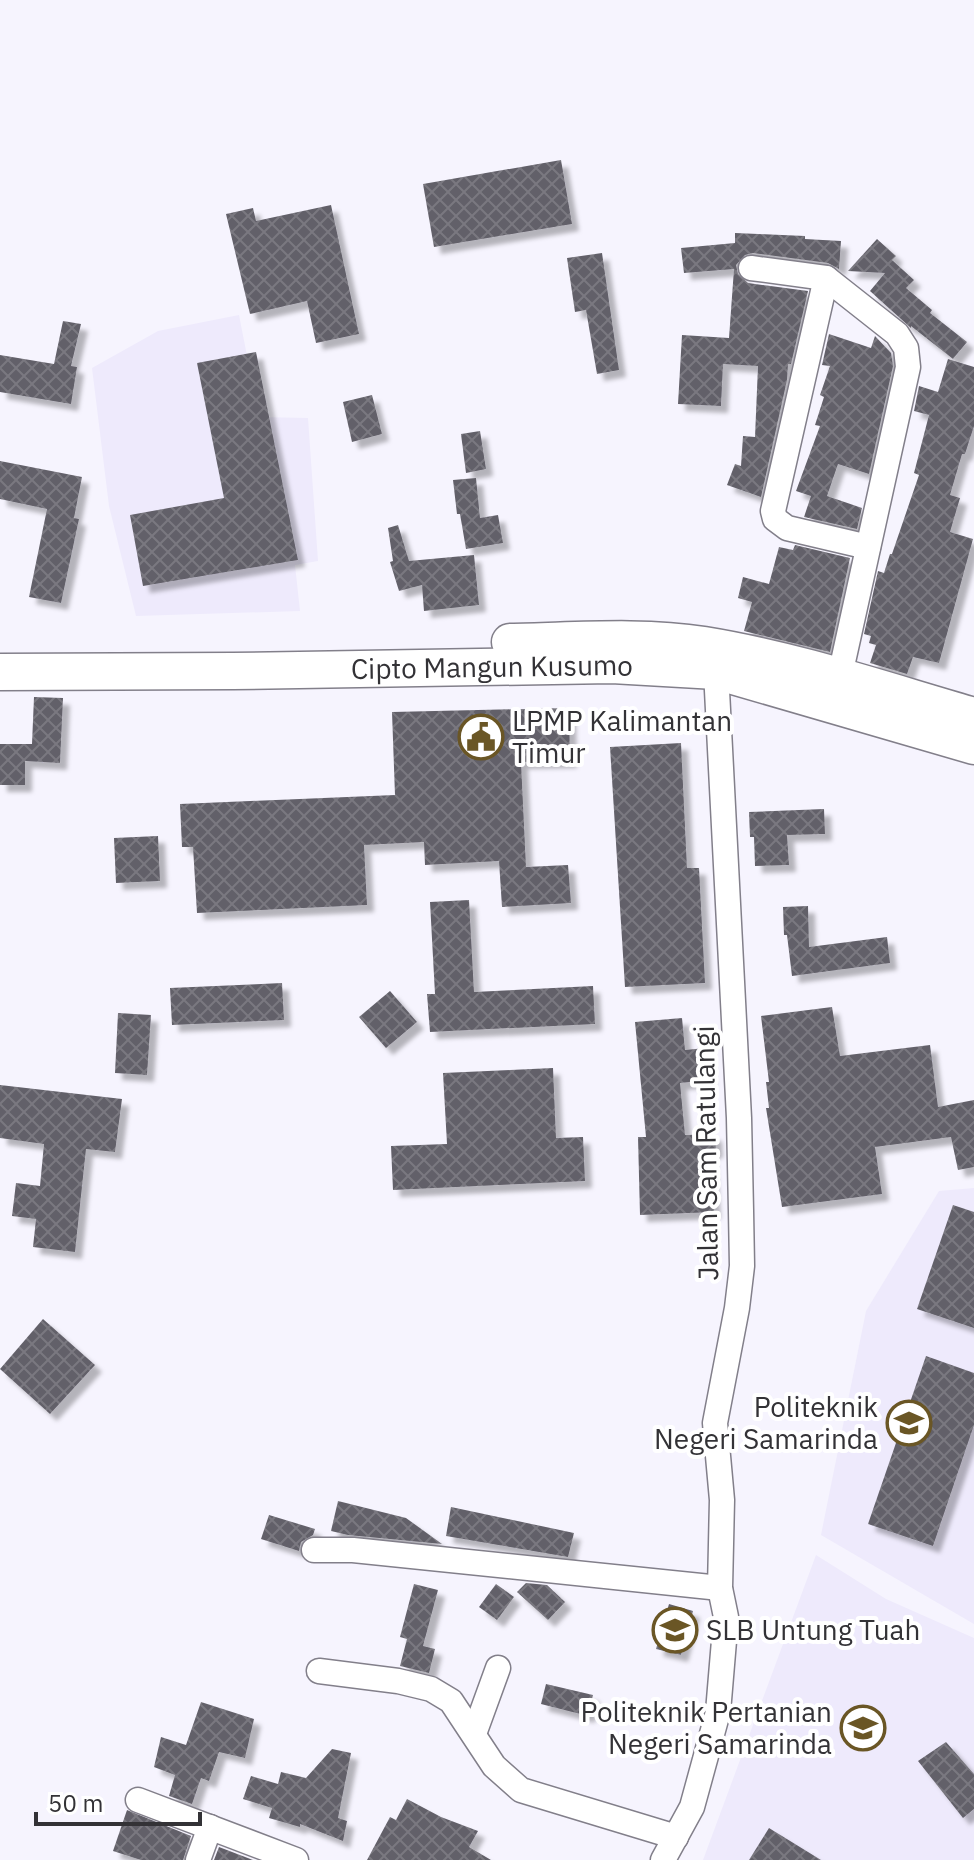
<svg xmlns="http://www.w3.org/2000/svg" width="974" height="1860" font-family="'IBM Plex Sans',sans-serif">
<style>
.built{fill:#eeeafc}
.building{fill:url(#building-cross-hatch);filter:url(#shadow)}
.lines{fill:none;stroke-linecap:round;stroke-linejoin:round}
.minor-casing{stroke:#827f8a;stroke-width:27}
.highway-casing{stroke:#827f8a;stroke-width:39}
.minor{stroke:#fff;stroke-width:24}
.highway{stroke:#fff;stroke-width:36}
.labels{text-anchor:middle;stroke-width:8;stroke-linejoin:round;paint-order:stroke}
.street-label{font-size:28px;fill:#333236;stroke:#fff}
.poi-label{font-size:28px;fill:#333236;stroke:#fff;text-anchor:start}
</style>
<defs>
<pattern id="building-cross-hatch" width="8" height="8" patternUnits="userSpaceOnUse" patternTransform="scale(2)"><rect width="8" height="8" fill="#626069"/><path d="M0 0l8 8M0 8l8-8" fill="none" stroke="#7a7880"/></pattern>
<filter id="shadow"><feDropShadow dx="7" dy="7" stdDeviation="2" flood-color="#0004"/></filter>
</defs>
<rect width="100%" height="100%" fill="#f6f4fe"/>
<g class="built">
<polygon points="239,315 259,417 308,418 318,561 295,565 300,611 136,616 109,506 92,368 158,331"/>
<polygon points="974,1188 974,1624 821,1535 866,1311 939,1191"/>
<polygon points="816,1555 886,1599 974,1638 974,1860 703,1860"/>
</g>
<g class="building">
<polygon points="561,160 572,224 434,247 423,184"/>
<polygon points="331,205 359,334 316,343 307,301 250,314 226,214 253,208 256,221"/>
<polygon points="735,233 805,236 805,239 841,241 839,269 828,263 753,253 745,255 736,265 738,274 748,283 808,291 791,364 788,364 787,380 761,497 727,485 735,464 741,466 743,436 755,437 758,366 723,364 721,406 678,404 682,335 729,338 734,269 684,273 681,248 735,243"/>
<polygon points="877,239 896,256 892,260 914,280 906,288 932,310 930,313 967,342 953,359 911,326 911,328 870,291 885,273 848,271"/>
<polygon points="602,253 619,370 597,374 586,310 575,312 567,258"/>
<polygon points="63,321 81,324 71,366 77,367 71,404 0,392 0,355 54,364"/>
<polygon points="829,334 871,348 875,336 891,353 893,366 869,474 838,464 827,496 862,508 857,529 804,517 811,496 796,491 820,426 815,425 824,397 820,395 830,366 822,365"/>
<polygon points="256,352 298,560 143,586 130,515 224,498 197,363"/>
<polygon points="948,359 974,367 974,426 965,454 962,454 950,495 960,498 950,532 973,539 939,663 913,657 907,674 870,663 876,645 869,643 871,636 864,634 878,571 884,573 890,554 892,554 919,475 914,473 929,415 914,411 919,386 938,392"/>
<polygon points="372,395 382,434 352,442 343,402"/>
<polygon points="480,431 486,469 466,473 461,434"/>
<polygon points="0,461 82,477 74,518 79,519 61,603 29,597 47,509 0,499"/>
<polygon points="476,478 480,518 498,515 503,543 466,549 460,514 457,514 453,480"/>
<polygon points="398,525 409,561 474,555 479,605 424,611 422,585 399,591 390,562 393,561 388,528"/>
<polygon points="795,545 850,558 830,652 744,631 752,602 738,598 743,577 769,584 779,547 793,550"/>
<polygon points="34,697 63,698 60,763 25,761 25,785 0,785 0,744 32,744"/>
<polygon points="569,708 570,761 521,762 526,867 568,865 571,903 502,907 499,861 425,865 424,842 364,845 367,905 197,913 193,847 182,847 180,804 395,795 392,712"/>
<polygon points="681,743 687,868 699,868 705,983 625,987 610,747"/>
<polygon points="824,809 825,834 787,835 789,865 755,866 754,837 750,837 749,812"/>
<polygon points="158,836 160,881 116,883 114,838"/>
<polygon points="469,900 474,992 593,986 595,1024 430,1032 427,994 435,994 430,902"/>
<polygon points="808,906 809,947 887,937 890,963 792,976 787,935 784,935 783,907"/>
<polygon points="282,983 284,1020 172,1025 170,988"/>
<polygon points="390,991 417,1022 386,1048 359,1017"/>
<polygon points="832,1007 840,1056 930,1045 938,1107 974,1100 974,1167 958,1170 951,1137 875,1147 882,1194 782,1207 766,1108 769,1108 766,1082 769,1082 761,1016"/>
<polygon points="118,1013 151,1015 147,1075 115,1073"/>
<polygon points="682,1018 685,1050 706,1048 709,1080 680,1083 685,1135 715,1134 716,1151 710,1152 714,1212 640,1215 638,1137 646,1137 635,1022"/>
<polygon points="553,1068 556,1138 583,1137 585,1181 393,1190 391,1146 447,1144 443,1073"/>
<polygon points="0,1085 122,1099 115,1152 86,1149 75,1252 33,1247 36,1219 12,1216 16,1183 40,1186 44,1144 0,1138"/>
<polygon points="953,1205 974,1212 974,1328 917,1309"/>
<polygon points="43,1319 95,1365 50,1414 0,1369"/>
<polygon points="926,1356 974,1373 974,1425 933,1546 868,1524"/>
<polygon points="338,1501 406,1518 442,1544 348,1535 331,1531"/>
<polygon points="451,1507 574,1533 568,1557 446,1536"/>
<polygon points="269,1515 315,1529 313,1535 301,1542 299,1551 261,1539"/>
<polygon points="526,1583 547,1585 565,1602 548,1620 517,1592"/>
<polygon points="414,1584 438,1590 423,1646 435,1649 429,1673 400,1666 407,1639 400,1637"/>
<polygon points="496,1584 514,1597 497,1620 479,1607"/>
<polygon points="669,1604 693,1611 681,1655 656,1649"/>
<polygon points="546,1684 593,1695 588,1716 541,1704"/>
<polygon points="201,1702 254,1719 245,1758 219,1752 209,1781 201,1778 192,1804 169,1796 175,1775 154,1767 161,1737 186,1745"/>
<polygon points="946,1742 974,1774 974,1809 963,1818 918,1761"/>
<polygon points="332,1749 351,1753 338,1818 347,1821 343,1841 300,1824 300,1827 269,1818 272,1808 243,1799 251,1776 278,1784 281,1772 306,1778"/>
<polygon points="407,1799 441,1817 478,1831 469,1847 491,1860 367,1860 390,1817 396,1820"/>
<polygon points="127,1810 191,1836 183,1860 141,1860 113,1851"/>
<polygon points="769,1828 821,1860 749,1860"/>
<polygon points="219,1847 253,1860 214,1860"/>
</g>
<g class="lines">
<g class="minor-casing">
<g id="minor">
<polyline points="751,268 826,278 897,334 906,348 908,367 837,689"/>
<polyline points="826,278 773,511 775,519 787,528 868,547"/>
<polyline points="314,1550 353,1550 720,1588"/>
<polyline points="319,1671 398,1681 431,1689 451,1701 494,1766 521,1790 676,1837"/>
<polyline points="474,1734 498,1668"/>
<polyline points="138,1800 296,1860"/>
<polyline points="198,1860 210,1827"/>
<polyline points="663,1860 692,1807 718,1712 726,1617 720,1588 722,1500 715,1423 737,1308 742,1266 741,1211 739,1118 716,671"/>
</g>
</g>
<g class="highway-casing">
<g id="highway">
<path d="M 510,642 C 574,641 640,635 704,645 C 796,660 884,690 974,716"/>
<path id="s1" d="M 0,672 L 233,671 L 612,665 L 716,671 L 974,746"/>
</g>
</g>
<use href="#minor" class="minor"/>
<use href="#highway" class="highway"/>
</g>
<defs>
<g id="civic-ring" transform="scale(2.3)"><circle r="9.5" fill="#fff" stroke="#6a5625" stroke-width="1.5"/><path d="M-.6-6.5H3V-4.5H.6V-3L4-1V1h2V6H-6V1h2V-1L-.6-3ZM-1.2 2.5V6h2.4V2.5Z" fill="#6a5625"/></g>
<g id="university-ring" transform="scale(2.3)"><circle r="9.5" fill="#fff" stroke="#6a5625" stroke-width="1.5"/><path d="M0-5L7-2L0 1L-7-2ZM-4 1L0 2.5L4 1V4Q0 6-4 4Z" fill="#6a5625"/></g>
<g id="school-ring" transform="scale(2.3)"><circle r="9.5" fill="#fff" stroke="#6a5625" stroke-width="1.5"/><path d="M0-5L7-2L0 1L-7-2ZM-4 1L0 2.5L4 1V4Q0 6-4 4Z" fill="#6a5625"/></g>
</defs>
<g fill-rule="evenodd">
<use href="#civic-ring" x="481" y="737"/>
<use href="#university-ring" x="909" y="1423"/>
<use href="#school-ring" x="675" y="1630"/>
<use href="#university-ring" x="863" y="1728"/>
</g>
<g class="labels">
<g class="street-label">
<text dy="10" stroke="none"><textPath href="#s1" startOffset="492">Cipto Mangun Kusumo</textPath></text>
<text transform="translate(706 1153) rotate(-91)" y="10">Jalan Sam Ratulangi</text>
</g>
<g class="poi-label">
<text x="512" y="731">LPMP Kalimantan<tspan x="512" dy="32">Timur</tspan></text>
<text x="878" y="1417" text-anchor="end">Politeknik<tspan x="878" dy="32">Negeri Samarinda</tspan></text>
<text x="706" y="1640">SLB Untung Tuah</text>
<text x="832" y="1722" text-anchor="end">Politeknik Pertanian<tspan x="832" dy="32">Negeri Samarinda</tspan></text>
</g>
</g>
<path d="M36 1812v12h164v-12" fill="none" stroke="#333236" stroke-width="4"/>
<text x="48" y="1812" font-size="24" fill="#333236" stroke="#ffffff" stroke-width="6" paint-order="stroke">50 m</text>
</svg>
